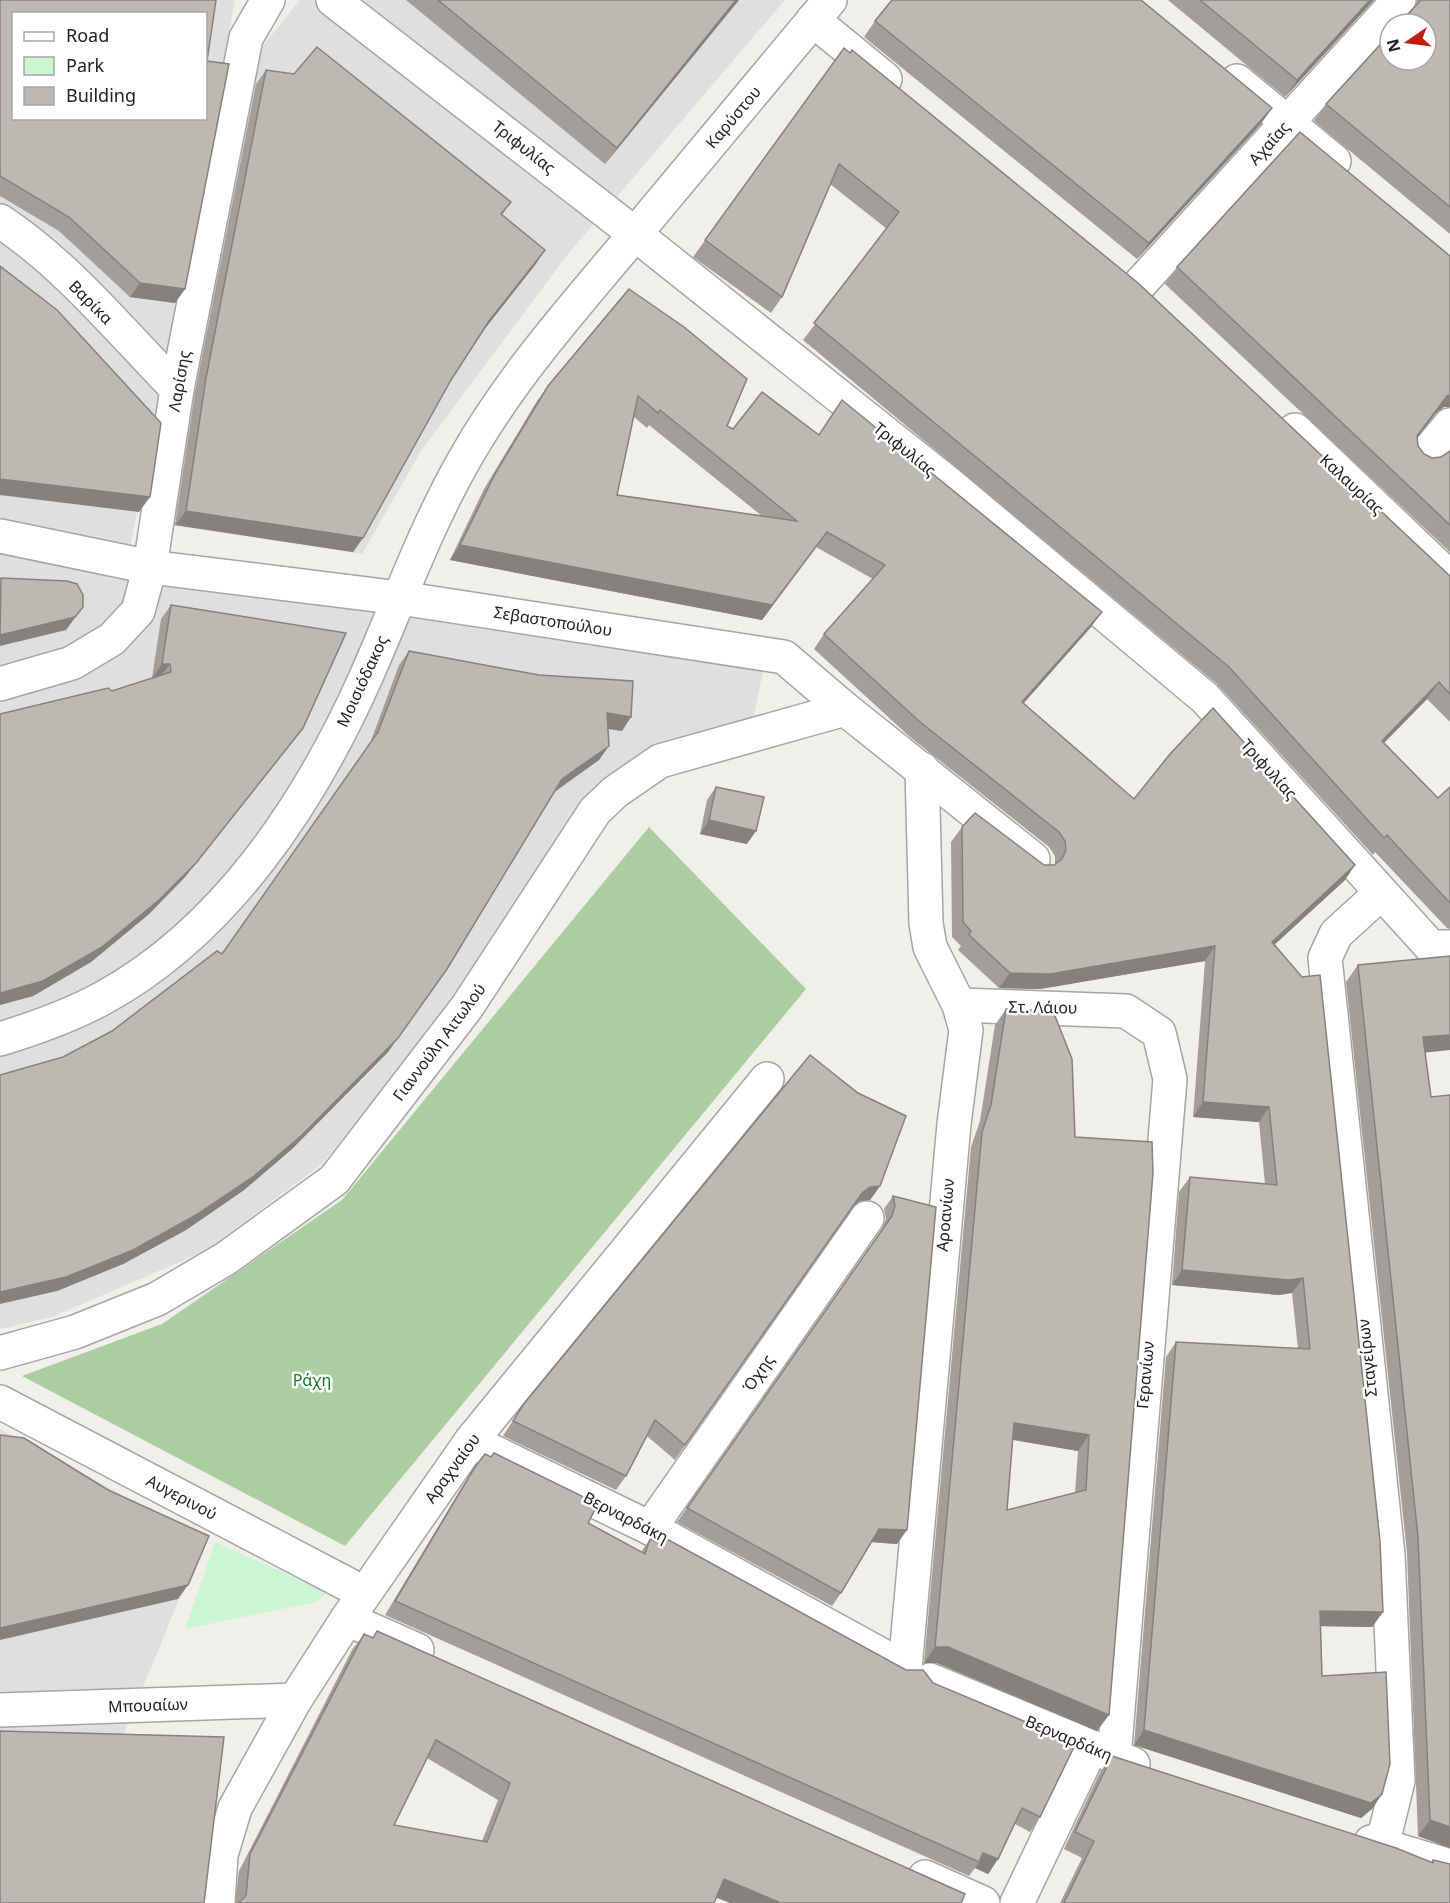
<svg xmlns="http://www.w3.org/2000/svg" width="1450" height="1903" font-family="'Noto Sans',sans-serif">
<style>
.residential{fill:#dfdfdf;fill-rule:evenodd}
.forest{fill:#accca2}
.park{fill:#ccf5d2}
.lines{fill:none;stroke-linecap:round;stroke-linejoin:round}
.minor-casing{stroke:#a5a5a5;stroke-width:36}
.tertiary-casing{stroke:#a5a5a5;stroke-width:36}
.minor{stroke:#fff;stroke-width:33}
.tertiary{stroke:#fff;stroke-width:33}
.wall{fill:#a39e99;fill-rule:evenodd}
.shaded-wall{fill:#85817d}
.building{fill:#beb8b2;stroke:#85817d;stroke-width:1.5;fill-rule:evenodd}
.labels{text-anchor:middle;stroke-width:5;stroke-linejoin:round;paint-order:stroke}
.street-label{font-size:16px;fill:#212121;stroke:#fff}
.park-label{font-size:16px;fill:#177825;stroke:#fff}
</style>
<rect width="100%" height="100%" fill="#f1efe9"/>
<g class="residential">
<path d="M 0,0 L 235,0 L 125,574 L 763,672 L 753,719 L 660,746 L 322,1164 L 205,1251 L 52,1317 L 0,1329 ZM 14,14 L 206,14 L 206,118 L 14,118 Z"/>
<polygon points="300,0 785,0 567,255 421,451 362,554 163,524 244,69"/>
<polygon points="0,1429 204,1539 117,1750 0,1903"/>
</g>
<polygon class="forest" points="649,827 806,989 345,1546 22,1376 162,1324 342,1200"/>
<polygon class="park" points="215,1542 328,1592 316,1602 185,1629"/>
<g class="lines">
<g class="minor-casing">
<g id="minor">
<polyline points="813,20 885,79"/>
<polyline points="1237,81 1334,161"/>
<path d="M 0,221 C 66,264 122,333 177,389"/>
<polyline points="1139,285 1399,0"/>
<polyline points="1295,430 1450,578"/>
<polyline points="1424,456 1450,425"/>
<polyline points="0,536 150,567 400,598 784,657 845,709 1033,859"/>
<polyline points="0,684 72,663 112,639 138,611 150,567 177,389 246,38 268,0"/>
<polyline points="1381,893 1336,934 1325,958 1388,1555 1398,1781 1382,1846"/>
<polyline points="959,1005 1126,1011 1159,1033 1170,1079 1114,1758"/>
<path d="M 0,1039 C 36,1028 70,1016 103,998 C 225,931 309,804 365,679 C 397,607 424,531 463,462 C 510,378 574,307 635,234 L 949,484 L 1205,698 L 1431,947 L 1450,947"/>
<polyline points="0,1353 75,1332 157,1299 225,1259 334,1180 467,1007 595,811 615,792 660,761 845,709"/>
<polyline points="0,1402 364,1593"/>
<polyline points="471,1441 650,1528 905,1668 954,1124 966,1030 959,1005 930,947 926,923 922,769"/>
<polyline points="650,1528 867,1218"/>
<polyline points="347,1619 417,1650"/>
<polyline points="930,1680 1133,1764"/>
<polyline points="0,1710 295,1700"/>
<polyline points="1371,1842 1450,1866"/>
<polyline points="925,1877 983,1903"/>
<polyline points="218,1903 221,1855 235,1808 295,1700 347,1619 471,1441 767,1079"/>
<polyline points="1017,1903 1091,1748"/>
</g>
</g>
<g class="tertiary-casing">
<polyline id="tertiary" points="333,0 635,234 830,0"/>
</g>
<use href="#minor" class="minor"/>
<use href="#tertiary" class="tertiary"/>
</g>
<g class="wall">
<polygon points="0,0 207,61 185,289 175,303 130,297 59,231 0,196"/>
<polygon points="406,0 739,0 605,164"/>
<polygon points="1168,0 1374,0 1285,97"/>
<polygon points="1417,0 1450,0 1450,234 1314,121 1326,104 1417,3"/>
<polygon points="875,21 1272,108 1260,125 1137,259 864,37"/>
<polygon points="844,48 1450,576 1450,722 1427,699 1384,743 1438,798 1450,787 1450,929 1447,928 1375,852 1373,855 1217,684 803,340 887,229 830,184 782,297 771,313 693,257"/>
<polygon points="266,70 511,202 502,215 545,250 535,265 483,331 451,380 353,552 175,525 195,392 256,84"/>
<polygon points="1177,267 1444,407 1436,413 1417,437 1418,446 1424,454 1432,458 1441,457 1450,451 1450,552 1165,284"/>
<path d="M 629,289 L 727,426 L 733,429 L 818,435 L 1091,627 L 1023,704 L 1134,799 L 1345,880 L 1274,945 L 1383,1612 L 1372,1627 L 1320,1626 L 1322,1676 L 1382,1794 L 1372,1809 L 1361,1818 L 1134,1745 L 1166,1357 L 1176,1342 L 1298,1349 L 1292,1293 L 1279,1295 L 1172,1285 L 1179,1192 L 1190,1177 L 1265,1184 L 1259,1122 L 1193,1117 L 1205,961 L 1040,989 L 999,988 L 958,950 L 961,946 L 952,937 L 951,842 L 962,827 L 1044,865 L 1054,865 L 1055,864 L 1055,856 L 1049,847 L 910,737 L 814,649 L 824,634 L 873,579 L 816,547 L 762,620 L 450,560 L 484,489 L 537,401 L 548,386 ZM 634,417 L 647,428 L 649,425 L 762,516 L 617,495 Z"/>
<polygon points="171,605 292,742 185,877 149,914 91,962 33,996 0,1005 0,714 112,691 152,678 161,619"/>
<polygon points="409,651 622,731 608,729 599,760 555,792 388,1052 292,1149 244,1190 186,1230 123,1264 57,1291 63,1057 112,1031 222,954 369,746 399,665"/>
<polygon points="716,787 747,844 700,834 707,800"/>
<polygon points="1358,965 1425,1053 1431,1097 1450,1848 1418,1836 1407,1553 1346,982"/>
<path d="M 1006,1009 L 1075,1137 L 1152,1142 L 1097,1731 L 937,1663 L 924,1663 L 971,1147 L 980,1121 L 995,1025 ZM 1013,1440 L 1078,1451 L 1075,1493 L 1007,1510 Z"/>
<polygon points="880,1186 870,1200 860,1201 852,1207 675,1460 647,1436 626,1476 616,1490 503,1436 523,1405"/>
<polygon points="893,1196 936,1207 897,1544 871,1542 841,1593 832,1606 677,1522 882,1229 886,1219 884,1209"/>
<polygon points="485,1454 588,1523 641,1552 650,1539 1040,1817 1030,1832 1015,1824 998,1859 988,1874 975,1868 969,1876 385,1615 465,1482"/>
<path d="M 364,1634 L 716,1897 L 714,1903 L 235,1903 L 239,1871 L 352,1650 ZM 427,1758 L 498,1800 L 482,1841 L 394,1825 Z"/>
<polygon points="1112,1756 1431,1862 1433,1860 1450,1903 1060,1903 1082,1858 1064,1849 1100,1772"/>
</g>
<g class="shaded-wall">
<polygon points="736,0 739,0 605,164 617,148"/>
<polygon points="1370,0 1374,0 1285,97 1297,80"/>
<polygon points="1272,108 1260,125 1137,259 1149,243"/>
<polygon points="545,250 535,265 479,336 489,321"/>
<polygon points="140,283 185,289 175,303 130,297"/>
<polygon points="1450,395 1450,407 1444,407 1436,413 1406,452 1447,396"/>
<polygon points="0,479 150,497 139,512 0,495"/>
<polygon points="186,511 363,538 353,552 175,525"/>
<polygon points="827,532 762,620 450,560 460,545"/>
<polygon points="83,607 66,630 0,646 0,635"/>
<polygon points="1102,612 1091,627 1011,717 1022,702"/>
<polygon points="162,664 170,664 159,678 152,678"/>
<polygon points="1439,682 1427,699 1370,757 1382,741"/>
<polygon points="607,713 631,717 622,731 598,727"/>
<polygon points="303,728 292,742 185,877 149,914 91,962 33,996 0,1005 0,993"/>
<polygon points="609,746 599,760 552,793 562,779"/>
<polygon points="709,820 756,831 747,844 700,834"/>
<polygon points="1355,865 1345,880 1261,957 1272,942"/>
<polygon points="1215,946 1205,961 1040,989 999,988 1010,973"/>
<polygon points="447,969 388,1052 292,1149 244,1190 186,1230 123,1264 57,1291 0,1304 0,1292"/>
<polygon points="1450,1035 1450,1050 1412,1054 1423,1037"/>
<polygon points="1203,1102 1269,1107 1259,1122 1193,1117"/>
<polygon points="880,1186 870,1200 860,1201 852,1207 862,1193 870,1187"/>
<polygon points="1182,1270 1303,1278 1292,1293 1279,1295 1172,1285"/>
<polygon points="1014,1423 1089,1435 1078,1451 1003,1438"/>
<polygon points="879,1529 907,1530 897,1544 870,1542"/>
<polygon points="188,1585 178,1599 0,1640 0,1628"/>
<polygon points="1320,1611 1383,1612 1372,1627 1309,1626"/>
<polygon points="935,1647 948,1647 1109,1715 1097,1731 937,1663 924,1663"/>
<polygon points="1144,1730 1382,1794 1372,1809 1361,1818 1134,1745"/>
<polygon points="1430,1820 1450,1827 1450,1848 1418,1836"/>
<polygon points="983,1853 998,1859 988,1874 975,1868 979,1862"/>
<polygon points="724,1879 781,1903 730,1903 712,1896"/>
</g>
<g class="building">
<path d="M 0,0 L 216,0 L 207,61 L 229,64 L 185,289 L 140,283 L 69,217 L 0,176 ZM 14,14 L 206,14 L 206,118 L 14,118 Z"/>
<polygon points="438,0 736,0 617,148"/>
<polygon points="892,0 1141,0 1272,108 1149,243 875,21"/>
<polygon points="1200,0 1370,0 1297,80"/>
<polygon points="1421,0 1450,0 1450,207 1326,104 1390,34 1390,60 1426,60 1426,24 1399,24"/>
<polygon points="317,47 511,202 501,214 545,250 489,321 451,380 363,538 186,511 206,378 266,70 294,74"/>
<polygon points="844,48 850,53 852,50 1138,283 1450,576 1450,694 1439,682 1382,741 1438,798 1450,787 1450,903 1387,835 1384,838 1229,667 814,323 899,212 839,164 782,297 705,240"/>
<polygon points="1300,132 1450,256 1450,395 1447,396 1417,436 1418,446 1424,454 1432,458 1441,457 1450,451 1450,525 1177,267"/>
<polygon points="0,266 57,310 161,423 150,497 0,479"/>
<path d="M 629,289 L 684,327 L 747,379 L 727,426 L 733,429 L 762,392 L 819,435 L 842,400 L 1102,612 L 1022,702 L 1134,799 L 1170,754 L 1213,708 L 1355,865 L 1272,942 L 1302,977 L 1320,975 L 1380,1541 L 1383,1612 L 1320,1611 L 1322,1676 L 1386,1672 L 1390,1764 L 1382,1794 L 1371,1803 L 1144,1730 L 1176,1342 L 1310,1349 L 1303,1278 L 1289,1280 L 1182,1270 L 1190,1177 L 1277,1185 L 1269,1107 L 1203,1102 L 1215,946 L 1050,974 L 1010,973 L 969,935 L 971,931 L 963,922 L 962,827 L 975,813 L 1044,865 L 1054,865 L 1062,859 L 1066,850 L 1065,841 L 1059,832 L 920,722 L 824,634 L 885,565 L 827,532 L 772,605 L 460,545 L 495,474 L 548,386 ZM 638,396 L 658,413 L 660,410 L 797,521 L 617,495 Z"/>
<polygon points="1,578 67,581 77,584 83,595 83,607 75,617 0,635"/>
<polygon points="171,605 346,633 303,728 196,863 159,900 102,947 43,981 0,993 0,714 108,688 112,691 171,672 170,664 162,664"/>
<polygon points="409,651 539,675 633,681 631,717 607,713 609,746 562,779 447,969 398,1038 302,1135 254,1176 196,1215 133,1250 66,1277 0,1292 0,1075 63,1057 112,1031 217,951 222,954 378,732"/>
<polygon points="716,787 764,797 756,831 709,820"/>
<polygon points="1450,956 1450,1035 1423,1037 1431,1097 1450,1095 1450,1827 1430,1820 1418,1537 1358,965"/>
<path d="M 1006,1009 L 1053,1011 L 1072,1059 L 1075,1137 L 1152,1142 L 1153,1173 L 1109,1715 L 948,1647 L 935,1647 L 982,1132 L 991,1105 ZM 1014,1423 L 1089,1435 L 1086,1490 L 1007,1510 Z"/>
<polygon points="810,1055 858,1093 906,1116 880,1186 870,1187 862,1193 685,1445 655,1420 626,1476 513,1421 523,1405"/>
<polygon points="893,1196 936,1207 907,1530 879,1529 841,1593 687,1508 892,1216 895,1206"/>
<polygon points="0,1435 24,1438 108,1490 209,1536 188,1585 0,1628"/>
<polygon points="494,1453 598,1504 588,1523 645,1554 650,1539 661,1544 665,1538 906,1670 923,1670 933,1683 1076,1743 1040,1817 1022,1808 998,1859 983,1853 979,1862 395,1601 475,1467 485,1454 491,1457"/>
<path d="M 377,1631 L 965,1894 L 961,1903 L 781,1903 L 724,1879 L 714,1903 L 238,1903 L 246,1896 L 250,1854 L 364,1634 L 373,1638 ZM 436,1740 L 510,1783 L 487,1842 L 394,1825 Z"/>
<polygon points="0,1731 224,1737 204,1903 0,1903"/>
<polygon points="1112,1756 1396,1848 1433,1863 1433,1860 1450,1864 1450,1903 1064,1903 1094,1841 1075,1832"/>
</g>
<g class="labels">
<g class="street-label">
<text transform="translate(733 117) rotate(-50)" y="6">Καρύστου</text>
<text transform="translate(1269 143) rotate(-48)" y="6">Αχαΐας</text>
<text transform="translate(524 147) rotate(38)" y="6">Τριφυλίας</text>
<text transform="translate(91 302) rotate(45)" y="6">Βαρίκα</text>
<text transform="translate(179 381) rotate(-80)" y="6">Λαρίσης</text>
<text transform="translate(905 449) rotate(39)" y="6">Τριφυλίας</text>
<text transform="translate(1352 484) rotate(43)" y="6">Καλαυρίας</text>
<text transform="translate(553 621) rotate(9)" y="6">Σεβαστοπούλου</text>
<text transform="translate(362 681) rotate(-65)" y="6">Μοισιόδακος</text>
<text transform="translate(1269 769) rotate(48)" y="6">Τριφυλίας</text>
<text transform="translate(1043 1007) rotate(1)" y="6">Στ. Λάιου</text>
<text transform="translate(439 1042) rotate(-53)" y="6">Γιαννούλη Αιτωλού</text>
<text transform="translate(945 1215) rotate(-85)" y="6">Αροανίων</text>
<text transform="translate(1367 1358) rotate(-96)" y="6">Σταγείρων</text>
<text transform="translate(758 1373) rotate(-55)" y="6">Όχης</text>
<text transform="translate(1145 1375) rotate(-85)" y="6">Γερανίων</text>
<text transform="translate(452 1468) rotate(-54)" y="6">Αραχναίου</text>
<text transform="translate(182 1497) rotate(28)" y="6">Αυγερινού</text>
<text transform="translate(626 1517) rotate(27)" y="6">Βερναρδάκη</text>
<text transform="translate(148 1705) rotate(-2)" y="6">Μπουαίων</text>
<text transform="translate(1069 1738) rotate(23)" y="6">Βερναρδάκη</text>
</g>
<g class="park-label">
<text x="312" y="1386">Ράχη</text>
</g>
</g>
<rect x="12" y="12" width="195" height="108" fill="#ffffff" stroke="#a6a6a6" stroke-width="1.5"/>
<rect x="24" y="32" width="30" height="9" fill="#ffffff" stroke="#a6a6a6" stroke-width="1.5"/>
<text x="66" y="42" font-size="18" fill="#212121">Road</text>
<rect x="24" y="57" width="30" height="18" fill="#ccf5d2" stroke="#a6a6a6" stroke-width="1.5"/>
<text x="66" y="72" font-size="18" fill="#212121">Park</text>
<rect x="24" y="87" width="30" height="18" fill="#beb8b2" stroke="#a6a6a6" stroke-width="1.5"/>
<text x="66" y="102" font-size="18" fill="#212121">Building</text>
<g transform="translate(1408 42) rotate(256)"><circle r="28" fill="#ffffff" stroke="#a6a6a6" stroke-width="1.5"/>
<path d="M0-4.5L10 22L0 15L-10 22Z" fill="#c01e13"/>
<text y="-9" font-size="16" font-weight="bold" text-anchor="middle" fill="#212121">N</text>
</g>
</svg>
